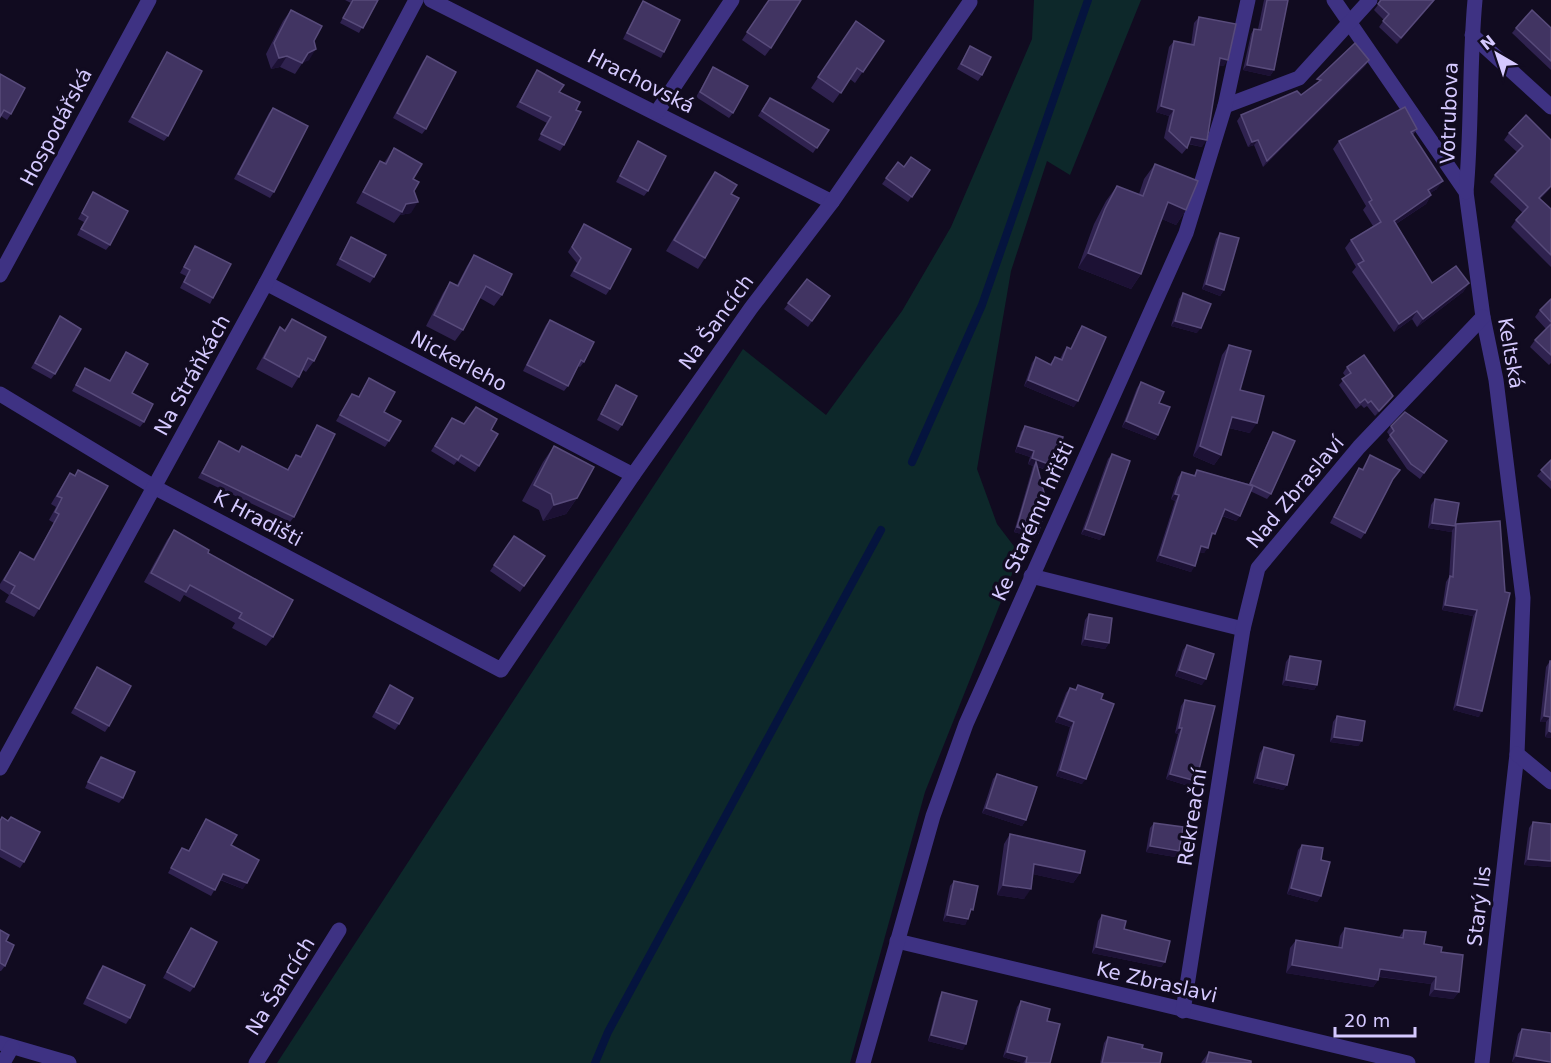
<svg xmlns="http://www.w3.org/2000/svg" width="1551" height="1063" font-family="'DejaVu Sans',sans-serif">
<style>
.green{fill:#0d282a}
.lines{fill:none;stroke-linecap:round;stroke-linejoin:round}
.stream{stroke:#05143e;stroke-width:8}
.minor{stroke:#3e3283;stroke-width:15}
.wall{fill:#2f224f}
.shaded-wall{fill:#1c1134}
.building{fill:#413462;stroke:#584b7b;stroke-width:1.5}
.labels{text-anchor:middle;stroke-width:6;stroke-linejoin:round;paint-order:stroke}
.street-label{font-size:20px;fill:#d5c9ff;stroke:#110b20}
</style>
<rect width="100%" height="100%" fill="#110b20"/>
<polygon class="green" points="1034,0 1141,0 1070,175 1047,161 1011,271 977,469 997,524 1020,554 925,792 850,1063 277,1063 743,349 826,415 902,311 951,227 1032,39"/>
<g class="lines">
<g class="stream">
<polyline points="912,462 982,305 1088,0"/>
<polyline points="595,1063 608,1032 881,530"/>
</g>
<g class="minor">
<polyline points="431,0 832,202"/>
<polyline points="1334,0 1466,192 1483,317 1496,380 1523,598 1517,754 1482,1063"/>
<polyline points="1472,35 1551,107"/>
<polyline points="1225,106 1299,78 1370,0"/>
<polyline points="657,112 732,0"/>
<path d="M 1466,192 C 1472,128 1469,64 1475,0"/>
<polyline points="0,275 149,0"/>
<polyline points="266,283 633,475"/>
<polyline points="0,394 154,487 501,670 633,475 751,308 832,202 970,2"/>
<polyline points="1031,576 1243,629"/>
<polyline points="1517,754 1551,782"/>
<polyline points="0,768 266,283 416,0"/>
<polyline points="897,941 1408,1063"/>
<polyline points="1183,1011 1243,629 1258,568 1359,447 1483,317"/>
<polyline points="0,1043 69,1063"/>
<polyline points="3,1063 12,1047"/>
<polyline points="256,1063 339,930"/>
<polyline points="863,1063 933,816 966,724 1186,233 1225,106 1248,0"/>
</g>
</g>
<g class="wall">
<polygon points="345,0 378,0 359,33 340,23 351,3"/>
<polygon points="769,0 771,48 765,56 742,40"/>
<polygon points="1264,0 1288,0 1274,70 1270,76 1243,70 1251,34 1254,29 1258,29"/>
<polygon points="1379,0 1435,0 1397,44 1379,27 1384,20 1374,10 1380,2"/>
<polygon points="643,1 664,52 661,58 623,39 639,7"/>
<polygon points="291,10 314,41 309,60 303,62 295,74 280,67 271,69 266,54 283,21"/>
<polygon points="1199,17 1224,66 1219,65 1202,147 1188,144 1187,148 1182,154 1164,138 1169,116 1156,112 1169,47 1174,41 1191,45 1194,23"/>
<polygon points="856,21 884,41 855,83 850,79 833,103 811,88"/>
<polygon points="1516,28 1551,28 1551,70 1512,33"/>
<polygon points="970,46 982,75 978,81 957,69"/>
<polygon points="167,52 168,136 164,141 128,122"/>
<polygon points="427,56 426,129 422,134 393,118 423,61"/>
<polygon points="1369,60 1365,66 1263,167 1254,145 1248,147 1237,121 1241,115 1301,95 1314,85 1313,85"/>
<polygon points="713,67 733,113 729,118 696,97"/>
<polygon points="537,70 576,110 564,145 560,151 538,140 547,123 516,107"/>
<polygon points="0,74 11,114 7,120 1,116"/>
<polygon points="766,103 829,130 813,153 758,116"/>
<polygon points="273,108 274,192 270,198 234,179 269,113"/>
<polygon points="1526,115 1540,199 1551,209 1551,267 1511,227 1516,220 1523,213 1490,182 1495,175 1517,152 1504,140 1509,133"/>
<polygon points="1417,129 1413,135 1437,189 1430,193 1431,195 1426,204 1396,224 1432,283 1469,283 1463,292 1417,327 1412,319 1394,332 1352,272 1356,267 1345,248 1351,240 1373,226 1363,210 1366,206 1333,149 1339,141"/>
<polygon points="638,141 648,191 644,196 616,182"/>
<polygon points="394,148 413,179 414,191 411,213 400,215 394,223 356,203 373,172 380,161 384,163"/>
<polygon points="898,162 904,167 930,170 908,202 882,184"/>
<polygon points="1155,164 1186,210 1176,225 1162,219 1141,274 1131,289 1078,268 1094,224 1106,201 1117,186 1139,194 1144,179"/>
<polygon points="715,172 731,194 705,258 698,269 666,251 707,183"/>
<polygon points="93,192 110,245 106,250 77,235 84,222 78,219"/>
<polygon points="584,224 610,289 606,295 570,276 577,263 568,252"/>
<polygon points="1220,233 1224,290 1220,296 1202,289 1216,239"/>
<polygon points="351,237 374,277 370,283 336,265"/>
<polygon points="195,246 213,298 210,304 180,288 186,276 180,273"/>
<polygon points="474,255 502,295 494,306 480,298 463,330 455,341 426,326 443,293 450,282 457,285 467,266"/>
<polygon points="807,279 830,296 808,327 784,309"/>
<polygon points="1183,293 1197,333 1171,326 1179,299"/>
<polygon points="1551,299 1551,363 1549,365 1530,347 1535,340 1546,329 1535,317 1540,310"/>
<polygon points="60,316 55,374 51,379 31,368"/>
<polygon points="292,319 314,361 306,372 303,370 292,388 256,369 273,338 280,327 284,330"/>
<polygon points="550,320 584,362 580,367 578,366 568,386 564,391 523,371 546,325"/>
<polygon points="1082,326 1074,407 1024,386 1032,363 1036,357 1050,364 1055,357 1060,359 1063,353 1067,347 1070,349 1078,332"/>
<polygon points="1229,345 1250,433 1229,428 1221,455 1214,465 1193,456 1222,355"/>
<polygon points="126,352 132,393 144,422 140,427 72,391 85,368 109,381"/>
<polygon points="1347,367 1393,396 1389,402 1375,416 1367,406 1364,408 1361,405 1356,409 1339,385 1346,377 1343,373"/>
<polygon points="369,378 384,412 389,441 385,447 336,421 352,394 358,397"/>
<polygon points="1141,382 1159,403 1158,435 1155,440 1122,427 1137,388"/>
<polygon points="616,385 622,425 618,431 597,420 612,391"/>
<polygon points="452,418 464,424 491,430 479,466 475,472 457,461 454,465 431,451"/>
<polygon points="317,425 294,517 290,522 198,478 219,441 238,451 242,446 287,470 296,455 300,457 313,431"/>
<polygon points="1025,426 1054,466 1050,471 1037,467 1038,533 1034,538 1014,532 1033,466 1028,464 1030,457 1015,452 1021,432"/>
<polygon points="1391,426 1447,441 1420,479 1407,469 1387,440 1390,436 1387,432"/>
<polygon points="1273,432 1271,494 1267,499 1250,491 1240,516 1236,521 1222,516 1204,553 1199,552 1191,572 1156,561 1175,501 1171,499 1178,477 1182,472 1194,475 1197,470 1249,484 1270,437"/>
<polygon points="554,446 577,498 566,514 543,521 539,510 522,501 543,462"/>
<polygon points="1112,454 1100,540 1081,534 1108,459"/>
<polygon points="1370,455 1396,475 1391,481 1365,533 1361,539 1330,523 1355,474 1359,468 1362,469"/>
<polygon points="1551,460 1551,489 1537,476"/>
<polygon points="78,470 39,609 34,617 5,602 9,595 0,589 0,584 20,552 33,559 54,523 49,520 56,507 51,504 64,482 70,473 74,476"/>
<polygon points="1435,499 1456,525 1500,521 1479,717 1453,710 1473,616 1442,610 1446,582 1449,577 1452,531 1451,532 1428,528 1431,505"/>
<polygon points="174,530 208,553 273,637 266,646 232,628 235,623 184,595 180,602 144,582 167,540"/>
<polygon points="514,536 545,556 520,592 490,571"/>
<polygon points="1089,614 1109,643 1105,649 1081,645 1085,620"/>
<polygon points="1187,645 1202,685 1175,676 1183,650"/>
<polygon points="1290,656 1317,685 1314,690 1282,685 1286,662"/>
<polygon points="1550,661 1551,661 1551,738 1545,737 1546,722 1540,722 1546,667"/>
<polygon points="97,667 109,726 105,732 71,713"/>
<polygon points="390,685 399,724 395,730 372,717"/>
<polygon points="1078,685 1101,699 1082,784 1056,776 1070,727 1055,722 1066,693 1070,688 1075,690"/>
<polygon points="1185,700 1192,787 1166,779 1178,734 1175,733 1181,706"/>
<polygon points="1337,716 1362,741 1358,746 1330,742 1333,722"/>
<polygon points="1264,747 1287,785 1283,790 1253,783 1260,753"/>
<polygon points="101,757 123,798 119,803 85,788 97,762"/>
<polygon points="997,774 1026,820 1022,826 982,813 993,779"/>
<polygon points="206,819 231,845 243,889 220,880 211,896 168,873 182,848 188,851"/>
<polygon points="0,820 24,862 20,868 0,857"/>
<polygon points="1533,822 1551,867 1524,865 1529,828"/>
<polygon points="1154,823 1179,851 1175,857 1146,852 1150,828"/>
<polygon points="1010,834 1080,873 1073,883 1033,874 1024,899 997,895 1004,844"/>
<polygon points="1302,845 1321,860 1321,896 1317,902 1287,894 1298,850"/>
<polygon points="954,881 969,915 965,925 943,921 950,886"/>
<polygon points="1102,915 1124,929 1165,962 1161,967 1092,953 1098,921"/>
<polygon points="191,928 194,987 190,992 163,978"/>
<polygon points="1345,928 1399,937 1404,930 1424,944 1441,952 1459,992 1453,999 1429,996 1431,984 1379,977 1378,980 1373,987 1286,973 1290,948 1296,940 1338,948 1340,936"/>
<polygon points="0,930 6,941 5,966 1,971 0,971"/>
<polygon points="103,966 130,1018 126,1024 83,1004 99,971"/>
<polygon points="942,992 963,1050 928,1041 939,998"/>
<polygon points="1021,1001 1047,1021 1050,1063 1023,1063 1003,1057 1017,1007"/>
<polygon points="1522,1029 1551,1063 1520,1063 1512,1062 1518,1034"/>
<polygon points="1108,1037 1142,1048 1160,1063 1100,1063 1104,1043"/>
<polygon points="1209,1052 1251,1063 1201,1063"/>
</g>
<g class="shaded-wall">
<polygon points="1434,0 1435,0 1397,44 1401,38"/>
<polygon points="316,49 309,60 301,64 308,53"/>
<polygon points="287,56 280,67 271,69 279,58"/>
<polygon points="1220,58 1228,60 1224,66 1215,65"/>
<polygon points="1369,60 1365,66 1263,167 1267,161"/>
<polygon points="1247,65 1274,70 1270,76 1243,70"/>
<polygon points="1161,106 1174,110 1169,116 1156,112"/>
<polygon points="1191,137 1207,140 1202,147 1186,143"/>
<polygon points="1258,140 1254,145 1248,147 1252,142"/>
<polygon points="1443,181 1437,189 1422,198 1428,190"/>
<polygon points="1551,186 1551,188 1535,205 1539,198"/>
<polygon points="1431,195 1426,204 1388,229 1394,221"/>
<polygon points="418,202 411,213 400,215 406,204"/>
<polygon points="1168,202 1186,210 1176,225 1157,217"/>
<polygon points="1088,253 1141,274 1131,289 1078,268"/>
<polygon points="1469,283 1463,292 1417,327 1423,319"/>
<polygon points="1206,284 1224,290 1220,296 1202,289"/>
<polygon points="1417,311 1412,319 1394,332 1399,324"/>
<polygon points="1175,321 1201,328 1197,333 1171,326"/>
<polygon points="1028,380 1078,401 1074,407 1024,386"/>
<polygon points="1393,396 1389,402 1375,416 1379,411"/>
<polygon points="1232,417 1257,423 1250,433 1225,427"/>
<polygon points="1126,421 1158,435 1155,440 1122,427"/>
<polygon points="1018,446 1034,451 1030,457 1015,452"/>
<polygon points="1200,446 1221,455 1214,465 1193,456"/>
<polygon points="1032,458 1054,466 1050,471 1035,466 1036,462 1033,466 1028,464"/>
<polygon points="1175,494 1179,495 1175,501 1171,499"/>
<polygon points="577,498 566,514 543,521 554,505"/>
<polygon points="1225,509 1240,516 1236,521 1221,515"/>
<polygon points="1432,523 1455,526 1451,532 1428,528"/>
<polygon points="1017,527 1038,533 1034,538 1014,532"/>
<polygon points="1085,529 1104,535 1100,540 1081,534"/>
<polygon points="1201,546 1208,548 1204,553 1197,552"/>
<polygon points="1160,555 1195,566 1191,572 1156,561"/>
<polygon points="1445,605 1477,610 1473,616 1442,610"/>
<polygon points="1085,639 1109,643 1105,649 1081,645"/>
<polygon points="1179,670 1206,679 1202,685 1175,676"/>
<polygon points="1286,680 1317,685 1314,690 1282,685"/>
<polygon points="1457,705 1482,711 1479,717 1453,710"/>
<polygon points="1059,716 1074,722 1070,727 1055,722"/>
<polygon points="1544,716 1550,717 1546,722 1540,722"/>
<polygon points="1179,728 1182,728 1178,734 1175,733"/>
<polygon points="1549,731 1551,732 1551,738 1545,737"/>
<polygon points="1334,737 1362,741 1358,746 1330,742"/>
<polygon points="1060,770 1086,779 1082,784 1056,776"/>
<polygon points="1170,774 1196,781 1192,787 1166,779"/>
<polygon points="1257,778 1287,785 1283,790 1253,783"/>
<polygon points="986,808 1026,820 1022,826 982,813"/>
<polygon points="1150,846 1179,851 1175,857 1146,852"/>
<polygon points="1528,859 1551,861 1551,867 1524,865"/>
<polygon points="1034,864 1080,873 1073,883 1028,873"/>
<polygon points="223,874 247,883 243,889 219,879"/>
<polygon points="1003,885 1031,889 1024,899 997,895"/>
<polygon points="1291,888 1321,896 1317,902 1287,894"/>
<polygon points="947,915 968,919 965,925 943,921"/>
<polygon points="1096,947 1165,962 1161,967 1092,953"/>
<polygon points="1292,965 1378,980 1373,987 1286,973"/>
<polygon points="1380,969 1436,977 1431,984 1375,976"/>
<polygon points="1435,989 1459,992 1453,999 1429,996"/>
<polygon points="931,1035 966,1044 963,1050 928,1041"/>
<polygon points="1007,1052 1027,1057 1023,1063 1003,1057"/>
<polygon points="1516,1056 1551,1062 1551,1063 1520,1063 1512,1062"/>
</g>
<g class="building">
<polygon points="353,0 378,0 363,28 343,18"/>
<polygon points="769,0 801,0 771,48 747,32"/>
<polygon points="1267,0 1288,0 1274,70 1247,65 1254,29 1261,30"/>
<polygon points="1381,0 1434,0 1401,38 1383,21 1389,14 1378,4"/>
<polygon points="643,1 680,20 664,52 627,33"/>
<polygon points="291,10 322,26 314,41 316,49 308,53 302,63 287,56 279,58 274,43"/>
<polygon points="1532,10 1551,28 1551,61 1516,28"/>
<polygon points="1199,17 1236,24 1228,60 1220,58 1207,140 1191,137 1187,148 1169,131 1174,110 1161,106 1174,41 1194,45"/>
<polygon points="856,21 884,41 863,72 857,68 841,93 818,77"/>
<polygon points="1355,43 1369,60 1267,161 1258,140 1252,142 1241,115 1297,91 1301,95 1321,80 1317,79"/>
<polygon points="970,46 991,57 982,75 961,64"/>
<polygon points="167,52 202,71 168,136 132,117"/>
<polygon points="427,56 456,72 426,129 397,113"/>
<polygon points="713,67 748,86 733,113 700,92"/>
<polygon points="537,70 564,85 559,92 580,102 576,110 581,112 564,145 541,134 551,117 520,102"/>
<polygon points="0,74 25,88 11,114 4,110 0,117"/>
<polygon points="770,98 829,130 817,148 762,111"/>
<polygon points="1405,107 1417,129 1411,132 1443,181 1428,190 1431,195 1394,221 1432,283 1456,266 1469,283 1423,319 1417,311 1399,324 1358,264 1364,261 1351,240 1381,222 1369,202 1372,200 1339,141"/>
<polygon points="273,108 308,126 274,192 238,174"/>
<polygon points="1526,115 1551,140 1551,186 1539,198 1551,209 1551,255 1516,220 1528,207 1495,175 1523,146 1509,133"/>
<polygon points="638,141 666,156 648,191 620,176"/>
<polygon points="394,148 422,164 413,179 419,182 414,191 418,202 406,204 402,212 363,192 380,161 386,164"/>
<polygon points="911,157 930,170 912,197 886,178 898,162 904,167"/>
<polygon points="1155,164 1198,181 1186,210 1168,202 1141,274 1088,253 1105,209 1117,186 1143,196"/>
<polygon points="715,172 737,185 731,194 739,198 705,258 674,240"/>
<polygon points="93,192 128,211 110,245 81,229 88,217 82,213"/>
<polygon points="584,224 631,249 610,289 574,271 581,258 572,247"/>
<polygon points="1220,233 1239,238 1224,290 1206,284"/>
<polygon points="351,237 386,255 374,277 340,259"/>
<polygon points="195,246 231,264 213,298 184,282 190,270 184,267"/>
<polygon points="474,255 512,274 502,295 486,286 463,330 434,315 450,282 458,286"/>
<polygon points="807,279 830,296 812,321 788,303"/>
<polygon points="1183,293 1211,304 1201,328 1175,321"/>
<polygon points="1551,299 1551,322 1540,310"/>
<polygon points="60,316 81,329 55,374 35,363"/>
<polygon points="292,319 326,337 314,361 308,358 299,377 264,358 280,327 285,331"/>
<polygon points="550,320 594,342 584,362 581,360 568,386 527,365"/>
<polygon points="1551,324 1551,355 1535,340"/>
<polygon points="1082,326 1106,337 1078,401 1028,380 1036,357 1051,365 1055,357 1062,360 1067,347 1071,349"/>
<polygon points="1229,345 1251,351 1240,390 1264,396 1257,423 1232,417 1221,455 1200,446"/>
<polygon points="126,352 148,364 132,393 153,404 144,422 76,385 85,368 110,381"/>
<polygon points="1364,355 1393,396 1379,411 1371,401 1368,403 1365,399 1360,403 1342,379 1351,373 1347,367"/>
<polygon points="369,378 395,392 384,412 401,421 389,441 340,415 352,394 359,397"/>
<polygon points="1141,382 1164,392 1159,403 1170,407 1158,435 1126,421"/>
<polygon points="616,385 637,396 622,425 601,414"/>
<polygon points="476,407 497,419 491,430 498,434 479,466 461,455 458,460 435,446 452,418 464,424"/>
<polygon points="1405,412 1447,441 1424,473 1411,464 1390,435 1394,431 1391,426"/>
<polygon points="317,425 335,434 294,517 202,473 219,441 239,452 242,446 288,470 296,455 301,457"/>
<polygon points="1025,426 1063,437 1054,466 1032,458 1034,451 1018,446"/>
<polygon points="1273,432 1295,441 1271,494 1250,484"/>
<polygon points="554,446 594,467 577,498 554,505 551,494 534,485"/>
<polygon points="1112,454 1130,461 1104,535 1085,529"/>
<polygon points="1370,455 1400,470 1393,479 1365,533 1334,517 1359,468 1363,470"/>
<polygon points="1551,460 1551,480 1541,470"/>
<polygon points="1036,462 1047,504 1038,533 1017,527"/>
<polygon points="78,470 108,486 39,609 11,593 15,586 4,580 20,552 34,560 59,514 55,512 62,498 57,496 70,473 75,476"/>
<polygon points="1197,470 1253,486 1240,516 1225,509 1215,534 1212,533 1208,548 1201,546 1195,566 1160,555 1179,495 1175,494 1182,472 1195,476"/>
<polygon points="1435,499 1459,503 1455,526 1432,523"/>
<polygon points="1500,521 1505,592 1510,593 1482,711 1457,705 1477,610 1445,605 1450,576 1453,577 1456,524"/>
<polygon points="174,530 209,550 208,553 293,600 273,637 239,618 242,613 190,585 186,592 151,573"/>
<polygon points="514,536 545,556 524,586 494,565"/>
<polygon points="1089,614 1112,618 1109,643 1085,639"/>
<polygon points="1187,645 1214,654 1206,679 1179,670"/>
<polygon points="1290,656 1321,661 1317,685 1286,680"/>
<polygon points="1550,661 1551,661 1551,732 1549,731 1550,717 1544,716"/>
<polygon points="97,667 131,686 109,726 75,708"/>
<polygon points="390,685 413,698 399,724 376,712"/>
<polygon points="1078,685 1103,694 1101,699 1114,704 1086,779 1060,770 1074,722 1059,716 1070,688 1076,690"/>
<polygon points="1185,700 1215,706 1196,781 1170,774 1182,728 1179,728"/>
<polygon points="1337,716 1365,721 1362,741 1334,737"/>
<polygon points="1264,747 1294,755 1287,785 1257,778"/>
<polygon points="101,757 135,772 123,798 88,782"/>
<polygon points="997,774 1037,787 1026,820 986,808"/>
<polygon points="2,817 8,821 11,817 40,832 24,862 0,849 0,821"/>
<polygon points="206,819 237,835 231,845 259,860 247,883 223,874 215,890 171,868 182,848 189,851"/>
<polygon points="1533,822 1551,824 1551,861 1528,859"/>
<polygon points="1154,823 1183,827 1179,851 1150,846"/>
<polygon points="1010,834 1085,851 1080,873 1034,864 1031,889 1003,885"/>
<polygon points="1302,845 1323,848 1321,860 1330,862 1321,896 1291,888"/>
<polygon points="954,881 978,886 973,910 971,909 968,919 947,915"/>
<polygon points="1102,915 1126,921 1124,929 1170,941 1165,962 1096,947"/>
<polygon points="191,928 217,942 194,987 167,972"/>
<polygon points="1345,928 1403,938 1404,930 1426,932 1424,944 1442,947 1441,952 1463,955 1459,992 1435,989 1436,977 1380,969 1378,980 1292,965 1296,940 1342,948"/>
<polygon points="0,930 9,935 6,941 14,945 5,966 0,963"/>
<polygon points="103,966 145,985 130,1018 87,998"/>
<polygon points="942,992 977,1001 966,1044 931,1035"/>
<polygon points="1021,1001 1050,1009 1047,1021 1060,1024 1050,1063 1026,1063 1027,1057 1007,1052"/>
<polygon points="1522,1029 1551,1033 1551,1062 1516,1056"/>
<polygon points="1108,1037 1143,1045 1142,1048 1162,1053 1160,1063 1102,1063"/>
<polygon points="1209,1052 1251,1061 1251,1063 1206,1063"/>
</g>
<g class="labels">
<g class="street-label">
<text transform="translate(641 81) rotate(27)" y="7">Hrachovská</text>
<text transform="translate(1449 113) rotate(-88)" y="7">Votrubova</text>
<text transform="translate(56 127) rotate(-62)" y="7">Hospodářská</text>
<text transform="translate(716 322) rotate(-54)" y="7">Na Šancích</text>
<text transform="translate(1511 353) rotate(80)" y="7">Keltská</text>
<text transform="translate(459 361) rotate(28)" y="7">Nickerleho</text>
<text transform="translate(192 375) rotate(-61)" y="7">Na Stráňkách</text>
<text transform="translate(1295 492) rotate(-50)" y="7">Nad Zbraslaví</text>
<text transform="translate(258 518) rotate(28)" y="7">K Hradišti</text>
<text transform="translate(1033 521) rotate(-66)" y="7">Ke Starému hřišti</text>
<text transform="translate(1192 817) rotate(-81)" y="7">Rekreační</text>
<text transform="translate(1479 906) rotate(-83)" y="7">Starý lis</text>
<text transform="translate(1157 982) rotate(13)" y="7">Ke Zbraslavi</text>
<text transform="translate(280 986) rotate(-58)" y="7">Na Šancích</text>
</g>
</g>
<g transform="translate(1497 54) rotate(321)" stroke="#110b20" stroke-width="4.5" paint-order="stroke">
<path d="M0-4.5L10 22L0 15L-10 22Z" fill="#d5c9ff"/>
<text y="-9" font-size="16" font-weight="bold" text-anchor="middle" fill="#d5c9ff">N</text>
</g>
<path d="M1335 1027v9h80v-9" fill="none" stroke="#d5c9ff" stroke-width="3"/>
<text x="1344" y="1027" font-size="18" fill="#d5c9ff" stroke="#110b20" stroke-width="4.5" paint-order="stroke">20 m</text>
</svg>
